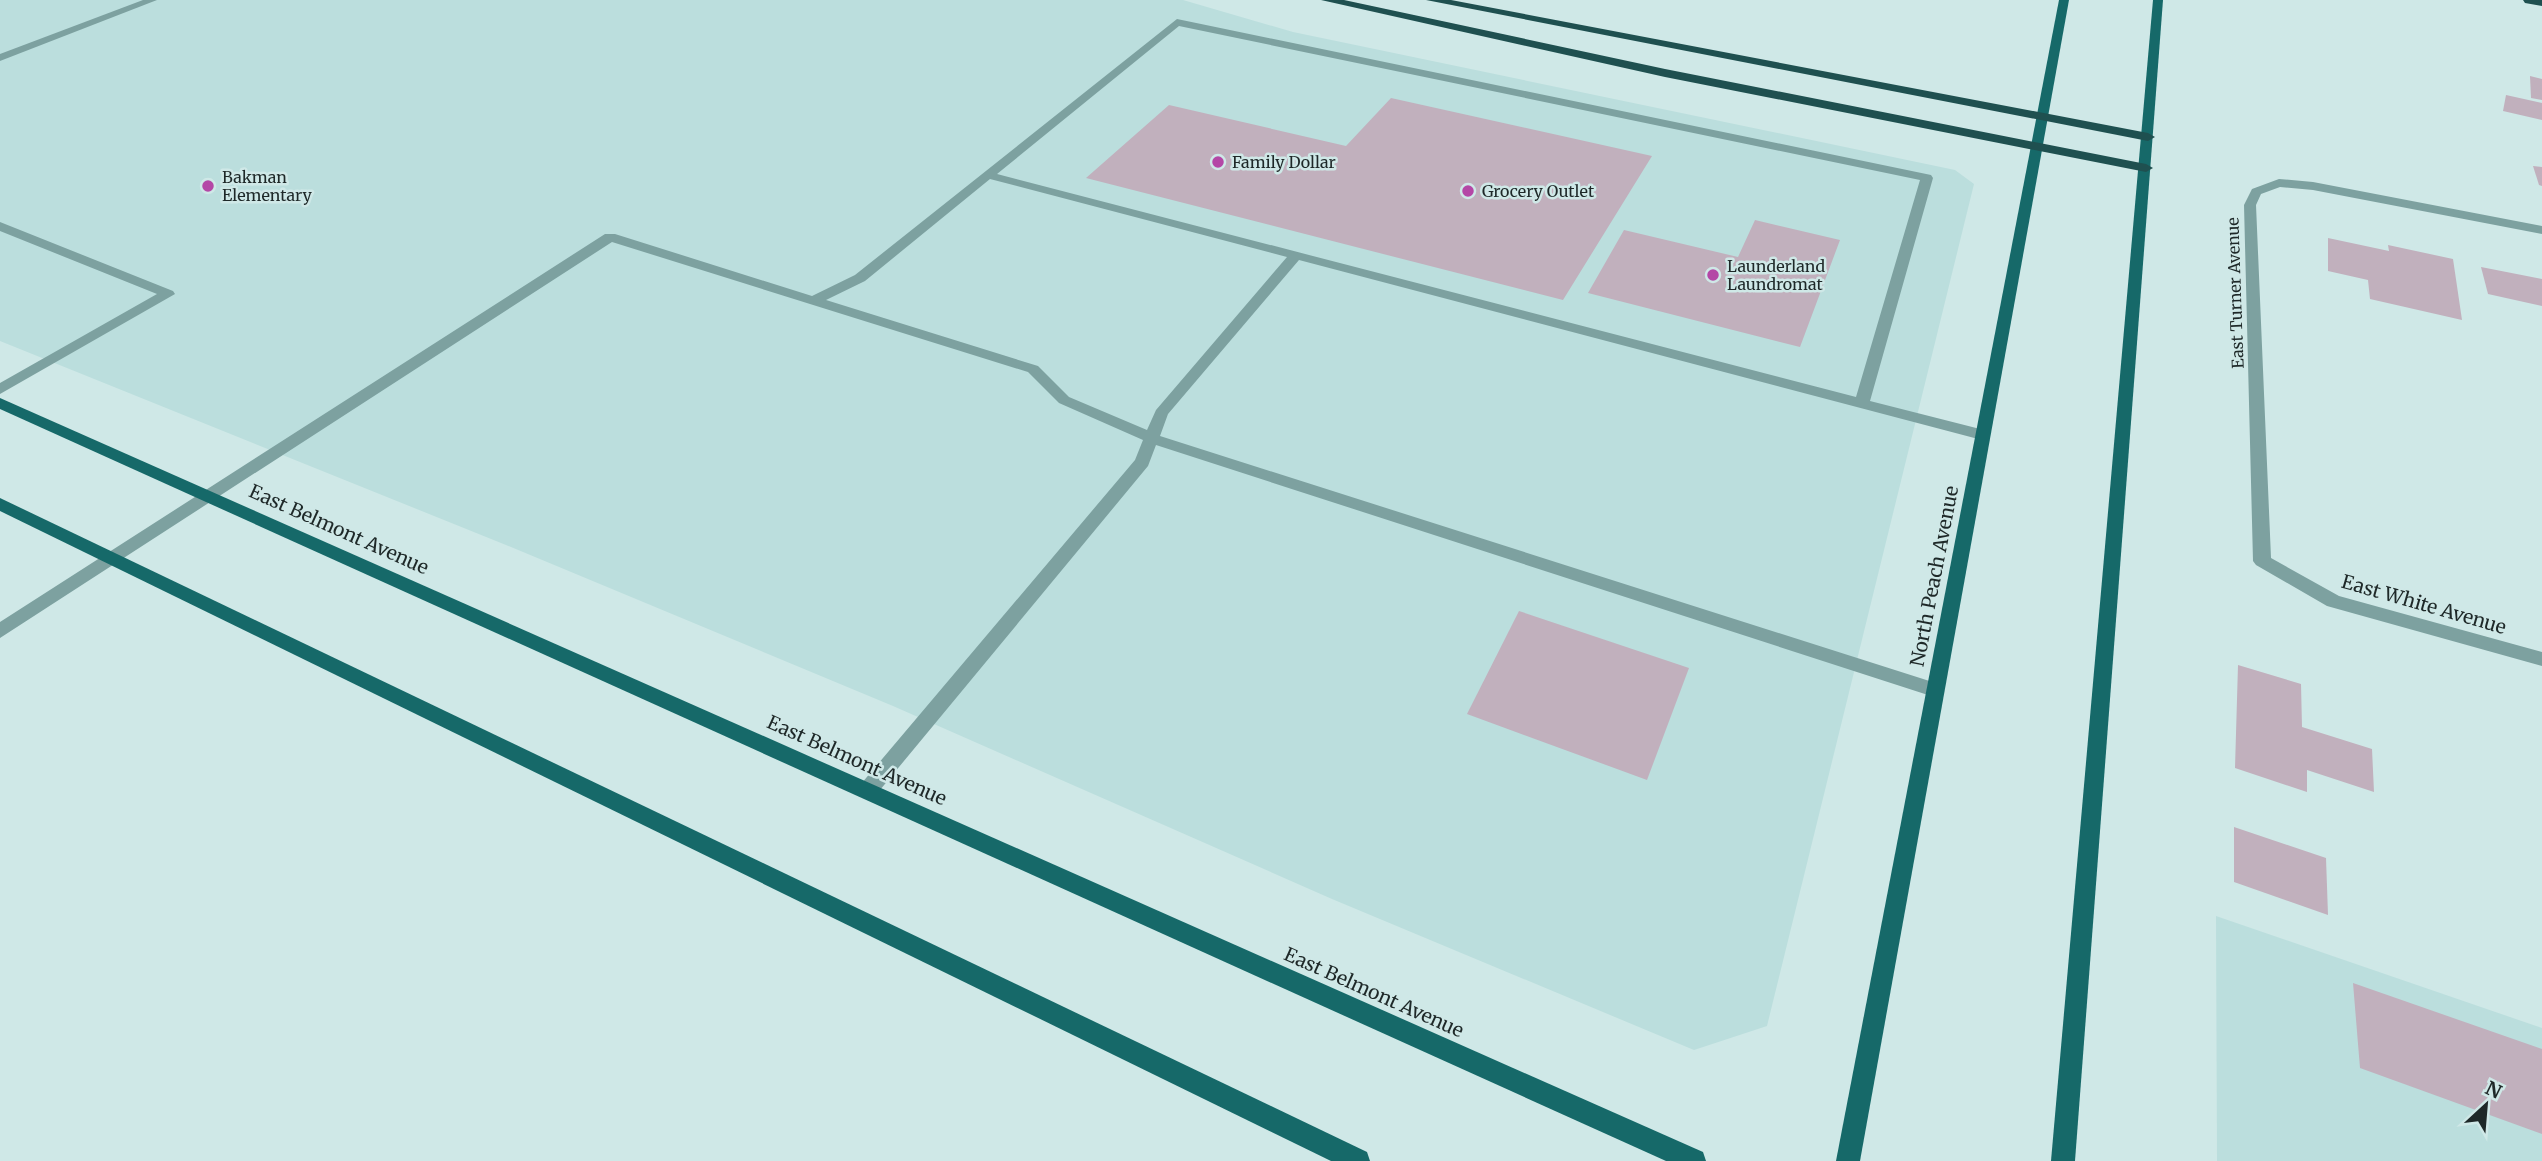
<svg xmlns="http://www.w3.org/2000/svg" width="2542" height="1161" font-family="Merriweather,serif">
<style>
.built{fill:#bbdedd}
.building{fill:#c1b0bd}
.lines{fill:none;stroke-linecap:round;stroke-linejoin:round}
.minor{fill:#7da1a0;fill-rule:evenodd}
.major{fill:#166969;fill-rule:evenodd}
.highway{fill:#1f5050;fill-rule:evenodd}
.poi-dot{fill:#b447a6;stroke:#cfe8e7;stroke-width:2.5}
.labels{text-anchor:middle;stroke-width:5;stroke-linejoin:round;paint-order:stroke}
.far-poi-label{font-size:16px;fill:#1e2828;stroke:#cfe8e7;text-anchor:start}
.far-street-label{font-size:16px;fill:#1e2828;stroke:#cfe8e7}
.street-label{font-size:19px;fill:#1e2828;stroke:#cfe8e7}
</style>
<rect width="100%" height="100%" fill="#cfe8e7"/>
<g class="built">
<polygon points="0,0 1183,0 1293,32 1955,170 1974,184 1767,1026 1694,1050 1332,899 893,706 506,545 0,341"/>
<polygon points="2216,916 2542,1028 2542,1161 2217,1161"/>
</g>
<g class="building">
<polygon points="2530,76 2542,79 2542,100 2531,98"/>
<polygon points="2506,95 2542,103 2542,120 2503,111"/>
<polygon points="1391,98 1652,156 1563,300 1086,178 1169,105 1346,146"/>
<polygon points="2533,166 2542,167 2542,186 2539,185"/>
<polygon points="1755,220 1840,240 1800,347 1588,293 1624,230 1738,257"/>
<polygon points="2328,238 2389,251 2388,245 2453,259 2462,320 2370,299 2368,280 2328,271"/>
<polygon points="2481,267 2542,279 2542,306 2488,294"/>
<polygon points="1519,611 1689,668 1647,780 1467,714"/>
<polygon points="2238,665 2301,684 2302,727 2372,749 2374,792 2307,770 2307,792 2235,768"/>
<polygon points="2234,827 2326,858 2328,915 2234,882"/>
<polygon points="2353,983 2542,1049 2542,1134 2360,1068"/>
</g>
<g class="lines">
<g class="minor">
<polygon points="143,0 157,0 0,61 0,54"/>
<path d="M 1177,19 L 1931,175 L 1933,178 L 1870,401 L 1988,431 L 1990,435 L 1988,439 L 1982,440 L 1299,260 L 1168,414 L 1160,436 L 1942,685 L 1944,690 L 1942,695 L 1928,695 L 1156,445 L 1148,466 L 875,796 L 868,798 L 861,796 L 858,790 L 861,784 L 1135,460 L 1143,440 L 1059,403 L 1028,372 L 612,242 L 0,638 L 0,622 L 605,234 L 615,234 L 812,296 L 855,275 ZM 1179,26 L 1920,180 L 1856,397 L 997,174 ZM 990,179 L 1287,257 L 1156,410 L 1147,430 L 1069,397 L 1038,366 L 826,300 L 865,281 Z"/>
<polygon points="2279,179 2313,182 2542,226 2542,234 2313,190 2280,187 2261,194 2256,205 2271,558 2339,596 2542,652 2542,666 2327,606 2256,565 2253,561 2244,205 2252,189"/>
<polygon points="0,222 173,291 175,294 0,394 0,383 157,294 0,231"/>
</g>
<g class="major">
<polygon points="2059,0 2069,0 1860,1161 1836,1161"/>
<polygon points="2153,0 2163,0 2075,1161 2051,1161"/>
<polygon points="0,398 1703,1152 1706,1161 1666,1161 0,409"/>
<polygon points="0,498 1367,1152 1370,1161 1331,1161 0,511"/>
</g>
<g class="highway">
<polygon points="1321,0 1344,0 1665,69 2146,164 2153,168 2146,172 1665,77"/>
<polygon points="1426,0 1451,0 2148,133 2155,137 2148,141"/>
<polygon points="2523,0 2542,0 2542,6 2525,3"/>
</g>
</g>
<g class="poi-dot">
<circle cx="1218" cy="162" r="7"/>
<circle cx="208" cy="186" r="7"/>
<circle cx="1468" cy="191" r="7"/>
<circle cx="1713" cy="275" r="7"/>
</g>
<g class="labels">
<g class="far-poi-label">
<text x="1232" y="168">Family Dollar</text>
<text x="222" y="183">Bakman<tspan x="222" dy="18">Elementary</tspan></text>
<text x="1482" y="197">Grocery Outlet</text>
<text x="1727" y="272">Launderland<tspan x="1727" dy="18">Laundromat</tspan></text>
</g>
<g class="far-street-label">
<text transform="translate(2235 293) rotate(-92)" y="6">East Turner Avenue</text>
</g>
<g class="street-label">
<text transform="translate(339 529) rotate(24)" y="7">East Belmont Avenue</text>
<text transform="translate(1934 576) rotate(-79)" y="7">North Peach Avenue</text>
<text transform="translate(2424 604) rotate(16)" y="7">East White Avenue</text>
<text transform="translate(857 760) rotate(24)" y="7">East Belmont Avenue</text>
<text transform="translate(1374 992) rotate(24)" y="7">East Belmont Avenue</text>
</g>
</g>
<g transform="translate(2486 1105) rotate(26)" stroke="#cfe8e7" stroke-width="5" paint-order="stroke">
<path d="M0-5L12 26L0 18L-12 26Z" fill="#1e2828"/>
<text y="-10" font-size="19" font-weight="bold" text-anchor="middle" fill="#1e2828">N</text>
</g>
</svg>
